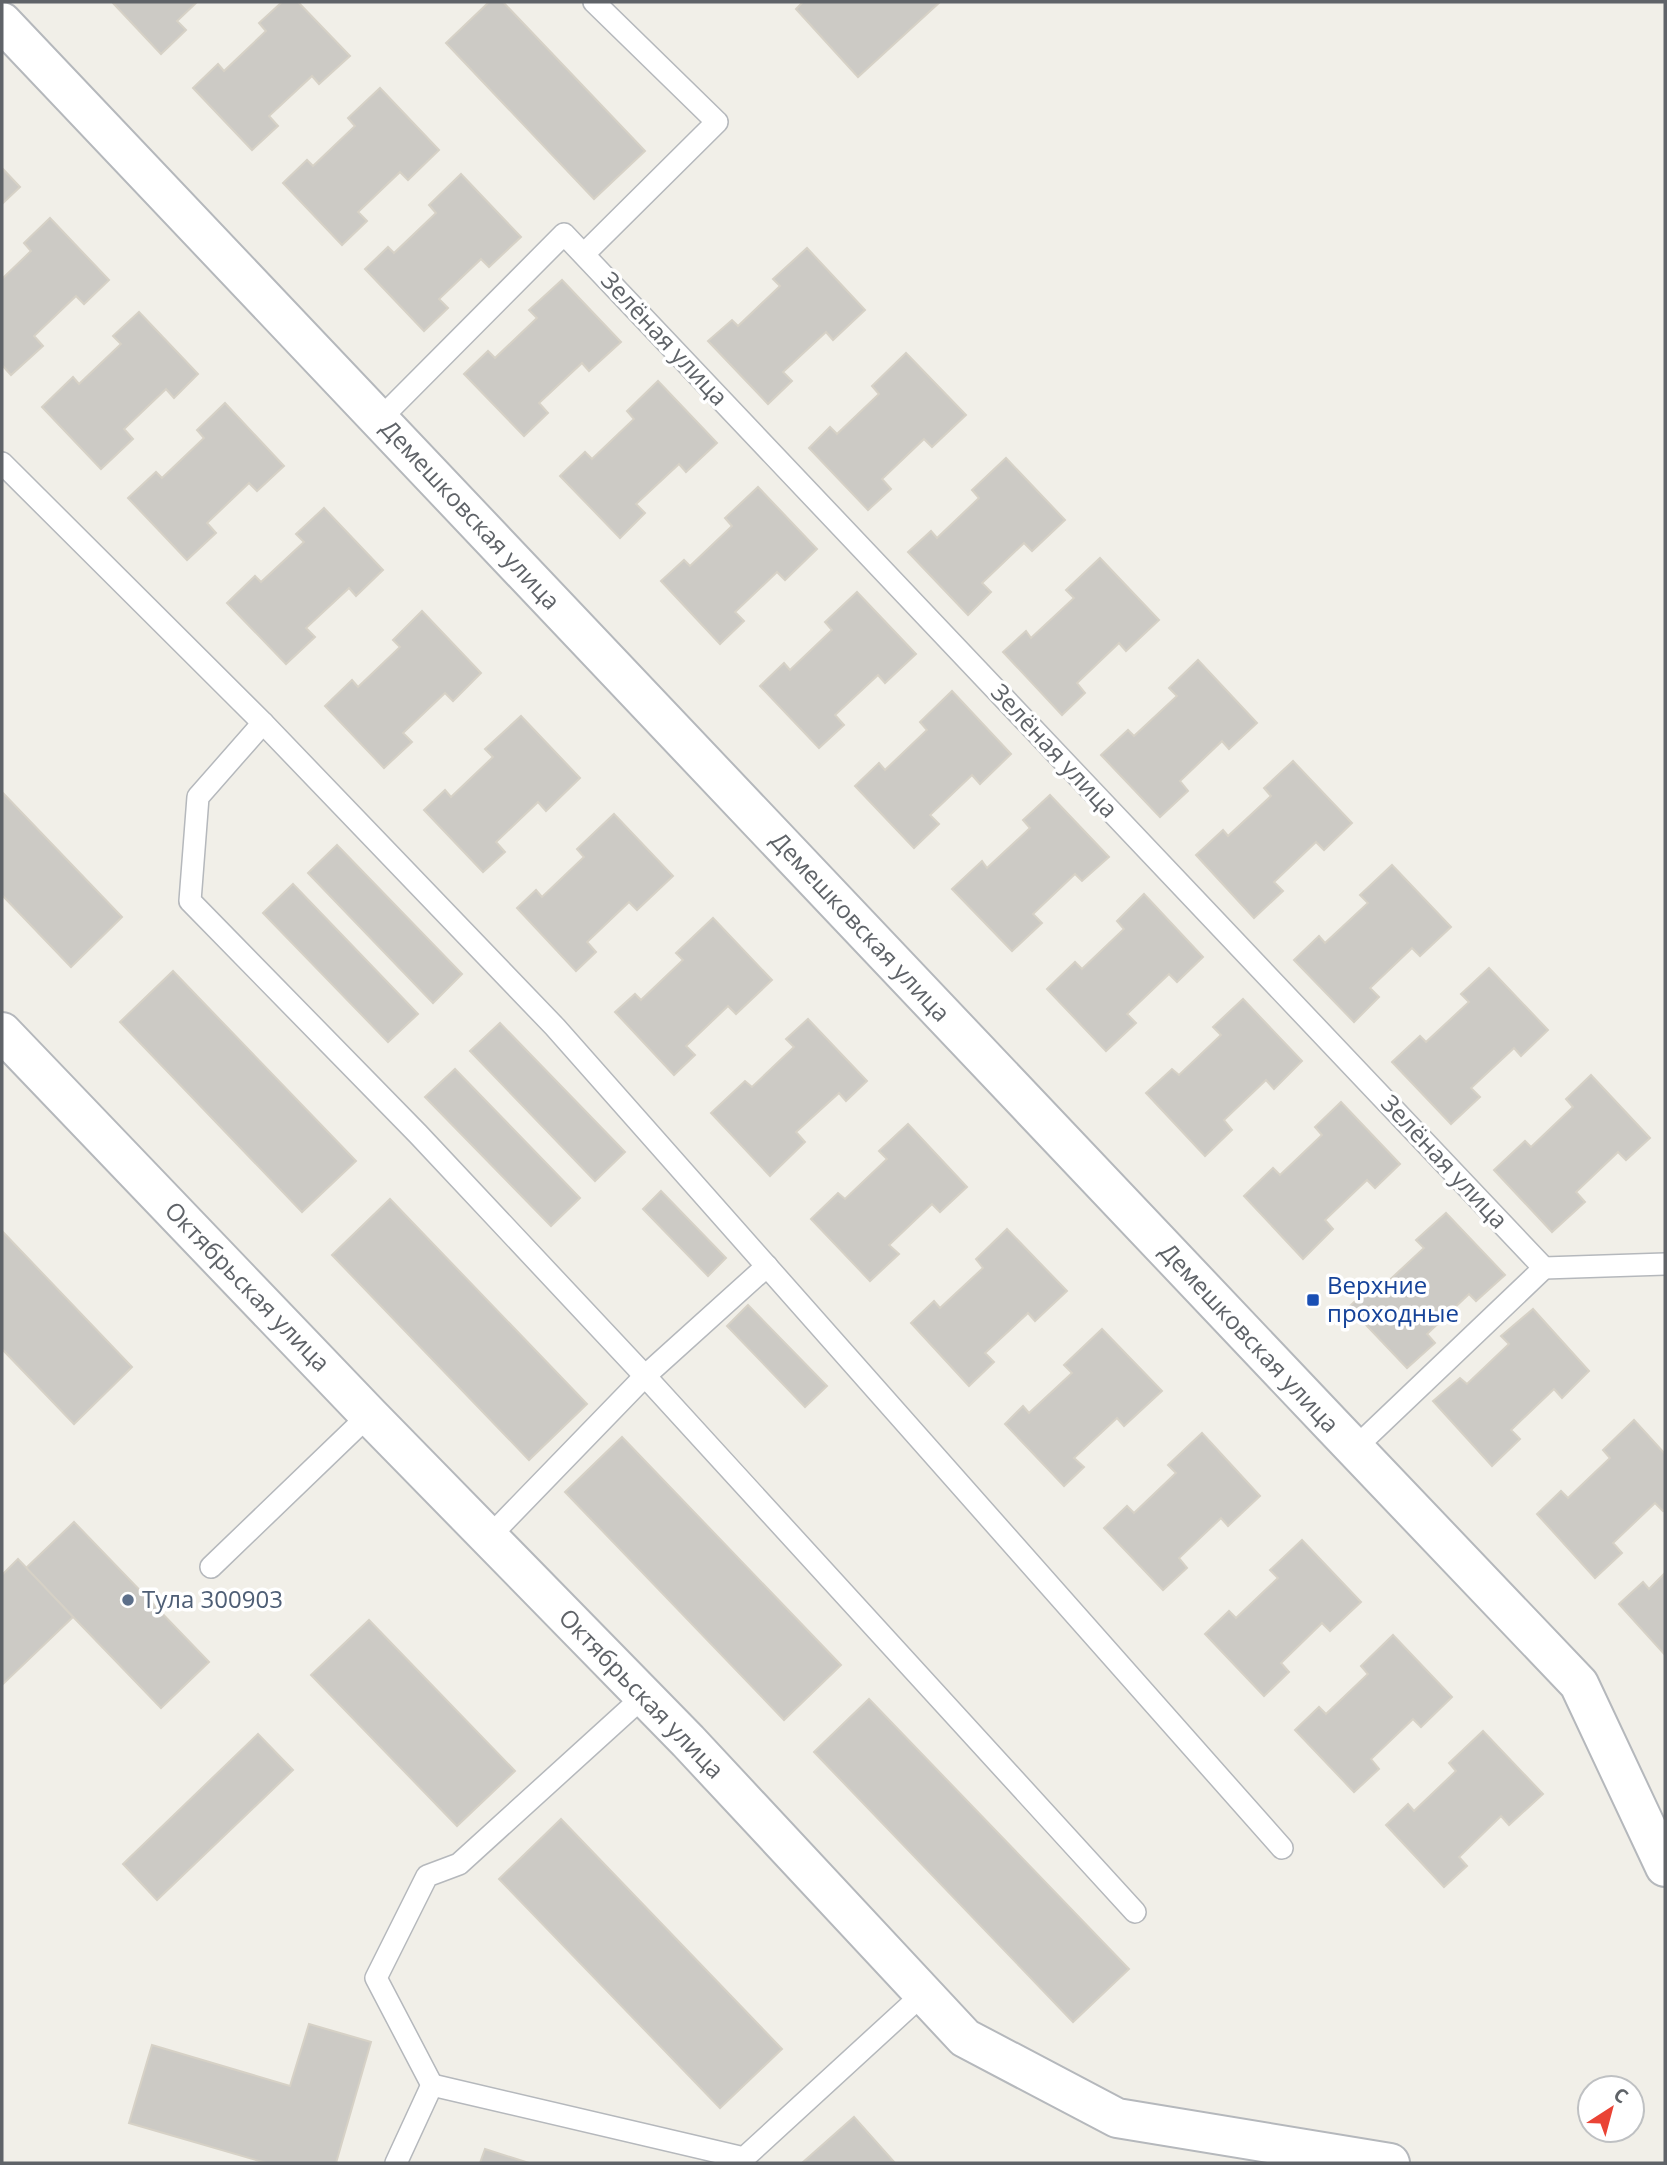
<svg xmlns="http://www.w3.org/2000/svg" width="1667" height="2165" font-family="'Open Sans',sans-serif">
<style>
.building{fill:#cccac5;stroke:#d6d1c6;stroke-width:2}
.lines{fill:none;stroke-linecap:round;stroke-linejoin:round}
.service-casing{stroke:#b5b8bc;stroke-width:24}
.minor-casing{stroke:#b5b8bc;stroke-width:42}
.tertiary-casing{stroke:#b5b8bc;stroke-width:42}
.service{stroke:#fff;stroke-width:21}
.minor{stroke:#fff;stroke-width:38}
.tertiary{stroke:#fff;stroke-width:38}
.transit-dot{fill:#1a4fb4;stroke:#fff;stroke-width:2.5}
.service-dot{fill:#5c6f8a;stroke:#fff;stroke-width:2.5}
.labels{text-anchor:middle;stroke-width:7;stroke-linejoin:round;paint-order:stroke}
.street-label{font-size:24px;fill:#5f6368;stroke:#fff}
.transit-label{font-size:24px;fill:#164399;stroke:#fff;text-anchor:start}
.service-label{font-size:24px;fill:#4e5e75;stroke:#fff;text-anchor:start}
</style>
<rect width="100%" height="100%" fill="#f1efe8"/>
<g class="building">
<polygon points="112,2 197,2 177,21 186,30 161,54"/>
<polygon points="282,2 298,2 350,56 319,84 312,76 269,116 278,126 252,150 193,88 218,64 224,71 266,31 259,23"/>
<polygon points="489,2 503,2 645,151 594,199 446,43"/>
<polygon points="803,2 940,2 858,77 796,9"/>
<polygon points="380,88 439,150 408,180 400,172 358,212 367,221 342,245 283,183 307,160 313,166 355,126 348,118"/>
<polygon points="2,168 20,187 2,204"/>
<polygon points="461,174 521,237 489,267 481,259 439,299 448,308 424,331 365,269 388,247 394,253 436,213 429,205"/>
<polygon points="50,218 109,280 84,304 76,296 34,336 43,346 11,375 2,365 2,279 31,251 24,243"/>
<polygon points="807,248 865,310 833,340 826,332 783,372 792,381 768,404 708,341 732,320 738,326 780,286 773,279"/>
<polygon points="562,280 621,342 589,371 582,363 539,403 548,413 524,436 464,374 488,351 495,358 537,318 529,310"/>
<polygon points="139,312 198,374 174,398 166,389 124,429 133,439 101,469 42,407 73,377 79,384 121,344 113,336"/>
<polygon points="906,353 966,415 932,447 924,439 882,479 891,489 868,510 809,448 830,427 837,434 879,394 872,386"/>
<polygon points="658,381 717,443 686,472 679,464 636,504 645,513 620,538 560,476 585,452 592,459 634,419 627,411"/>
<polygon points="225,403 284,466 257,491 249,483 207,523 216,533 187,560 128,498 156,472 162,478 204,438 197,430"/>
<polygon points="1006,458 1065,520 1032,551 1024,543 982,583 991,592 968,615 908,552 931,531 937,538 979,498 972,490"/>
<polygon points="758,487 817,549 785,580 777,572 735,612 744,621 720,644 661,581 684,560 690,566 732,526 725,518"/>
<polygon points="324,508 383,570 356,596 349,588 306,628 315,637 286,664 227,603 255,576 261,582 304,542 296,534"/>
<polygon points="1100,558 1159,620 1126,651 1119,643 1077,683 1085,693 1062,715 1003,652 1026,631 1031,638 1074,598 1066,590"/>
<polygon points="857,592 916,654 885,683 878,675 835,715 844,725 819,748 760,686 784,663 790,670 832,630 825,622"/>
<polygon points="422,611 481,673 453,701 445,693 403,733 412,742 384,768 325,706 352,680 358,687 400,647 393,640"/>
<polygon points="1198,660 1257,723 1229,749 1222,741 1180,781 1188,791 1160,817 1101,755 1128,730 1134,736 1177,696 1169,688"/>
<polygon points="952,691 1011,754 980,784 972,775 930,815 939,824 914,848 855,786 879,763 885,770 927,730 920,722"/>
<polygon points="521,716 580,778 546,811 538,802 496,842 505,852 483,872 424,810 445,790 451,797 493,757 485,749"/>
<polygon points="1293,761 1352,823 1324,850 1316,842 1274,882 1283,891 1254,918 1196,855 1223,830 1228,836 1271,796 1264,788"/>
<polygon points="2,792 122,917 71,967 2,895"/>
<polygon points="1050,795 1109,857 1082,881 1075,874 1033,914 1042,923 1012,951 952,889 982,861 987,868 1030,828 1023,820"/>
<polygon points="614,814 673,876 637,910 629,902 587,942 596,952 576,971 517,908 536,890 542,897 584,857 577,849"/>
<polygon points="337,845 462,974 433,1003 308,873"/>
<polygon points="1392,865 1451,927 1420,956 1412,948 1370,988 1379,997 1354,1022 1294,960 1319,936 1325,943 1368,903 1360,895"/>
<polygon points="293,884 418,1014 388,1042 263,913"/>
<polygon points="1144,894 1203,957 1177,982 1169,974 1127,1014 1136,1023 1106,1051 1047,989 1075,962 1082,969 1124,929 1117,921"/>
<polygon points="713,918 772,980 736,1014 728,1006 686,1046 695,1055 674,1075 615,1012 635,994 641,1000 683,960 676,953"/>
<polygon points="1489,968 1548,1030 1521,1056 1514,1048 1471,1088 1480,1097 1451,1124 1392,1062 1420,1036 1426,1042 1469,1002 1461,994"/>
<polygon points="173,971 356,1161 302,1212 120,1022"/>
<polygon points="1243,999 1302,1061 1274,1089 1266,1080 1224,1120 1232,1130 1205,1156 1146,1093 1172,1069 1179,1075 1221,1035 1213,1027"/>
<polygon points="808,1019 867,1081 846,1101 839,1093 796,1132 805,1142 770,1176 711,1113 745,1081 752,1087 794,1047 786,1039"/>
<polygon points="500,1023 625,1152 595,1181 470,1051"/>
<polygon points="455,1069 580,1198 551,1226 425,1097"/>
<polygon points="1591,1075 1650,1138 1626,1160 1618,1152 1576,1192 1585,1202 1552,1232 1494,1170 1525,1141 1531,1147 1573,1107 1566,1099"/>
<polygon points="1341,1102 1400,1164 1375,1188 1367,1180 1325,1220 1333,1229 1303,1259 1244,1196 1273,1168 1280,1175 1322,1135 1315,1127"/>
<polygon points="908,1124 967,1187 940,1212 932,1204 889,1245 899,1254 870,1281 811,1219 838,1193 845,1199 887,1159 879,1151"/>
<polygon points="661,1191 726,1258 708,1276 643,1209"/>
<polygon points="390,1199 587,1404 529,1460 332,1255"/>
<polygon points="1446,1213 1505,1275 1476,1301 1469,1294 1427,1334 1435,1343 1407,1368 1349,1307 1375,1282 1381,1288 1424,1248 1416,1240"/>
<polygon points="1007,1229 1067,1291 1035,1321 1028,1313 985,1353 994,1362 969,1386 911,1323 934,1301 940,1308 983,1268 976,1259"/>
<polygon points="2,1231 132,1367 74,1424 2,1349"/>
<polygon points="748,1305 827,1386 805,1407 727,1326"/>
<polygon points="1533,1309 1589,1371 1562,1398 1554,1389 1511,1430 1520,1439 1492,1466 1433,1401 1460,1378 1467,1384 1509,1344 1501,1336"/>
<polygon points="1102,1329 1162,1391 1124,1426 1117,1418 1074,1458 1084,1467 1064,1486 1005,1424 1023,1406 1029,1413 1072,1373 1064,1365"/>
<polygon points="1634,1420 1665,1454 1665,1509 1663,1511 1655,1503 1613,1543 1622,1553 1595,1578 1537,1514 1561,1491 1568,1498 1610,1458 1603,1450"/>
<polygon points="1202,1433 1260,1496 1228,1526 1221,1518 1179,1558 1187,1568 1163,1590 1104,1528 1127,1506 1134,1513 1176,1473 1168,1465"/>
<polygon points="622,1437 841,1665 784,1720 565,1492"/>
<polygon points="74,1522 209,1662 161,1708 26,1568"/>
<polygon points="1302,1540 1361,1602 1330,1631 1322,1623 1281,1663 1289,1672 1264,1696 1205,1634 1229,1611 1236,1618 1278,1578 1270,1570"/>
<polygon points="18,1559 73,1617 2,1685 2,1575"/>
<polygon points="1665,1573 1665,1655 1619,1604 1643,1582 1649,1589"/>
<polygon points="369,1620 515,1771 457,1826 311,1675"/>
<polygon points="1393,1635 1452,1697 1421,1727 1413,1719 1371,1759 1379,1769 1354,1792 1295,1730 1319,1707 1326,1714 1368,1674 1361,1666"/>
<polygon points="869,1699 1129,1969 1073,2022 814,1752"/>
<polygon points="1483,1731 1543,1794 1509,1825 1501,1816 1459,1857 1467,1866 1444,1887 1386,1825 1408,1804 1414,1811 1456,1771 1449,1763"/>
<polygon points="258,1734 293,1770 157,1900 123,1864"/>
<polygon points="561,1819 782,2049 720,2108 499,1879"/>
<polygon points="309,2024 371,2042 336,2163 266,2163 129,2123 152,2045 290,2086"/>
<polygon points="854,2117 895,2163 802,2163"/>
<polygon points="485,2149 529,2163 480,2163"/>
</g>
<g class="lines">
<g class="service-casing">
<g id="service">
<polyline points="584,254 717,122 594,2"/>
<polyline points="379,420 564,234 1544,1268 1354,1449"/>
<polyline points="2,463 263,723 555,1027 1282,1848"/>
<polyline points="263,723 198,797 190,901 418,1134 645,1376 1135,1912"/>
<polyline points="1544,1268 1665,1264"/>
<polyline points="489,1537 645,1376 767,1266"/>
<polyline points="211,1567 369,1415"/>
<polyline points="432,2085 376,1978 427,1876 459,1864 644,1696"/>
<polyline points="396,2163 432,2085 744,2158 924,1993"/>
</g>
</g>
<g class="minor-casing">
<polyline id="minor" points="2,1032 369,1415 688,1741 965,2038 1117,2118 1390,2163"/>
</g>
<g class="tertiary-casing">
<polyline id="tertiary" points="2,22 1333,1426 1579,1684 1665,1867"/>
</g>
<use href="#service" class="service"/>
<use href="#minor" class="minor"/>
<use href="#tertiary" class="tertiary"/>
</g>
<rect class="transit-dot" x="1306" y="1293" width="14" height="14" rx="3.5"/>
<circle class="service-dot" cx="128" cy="1600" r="7"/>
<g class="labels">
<g class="street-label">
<text transform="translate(664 339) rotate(47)" y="8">Зелёная улица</text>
<text transform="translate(470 515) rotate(47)" y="8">Демешковская улица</text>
<text transform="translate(1054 751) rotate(47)" y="8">Зелёная улица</text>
<text transform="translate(860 927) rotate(47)" y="8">Демешковская улица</text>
<text transform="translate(1444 1162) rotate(47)" y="8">Зелёная улица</text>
<text transform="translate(247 1287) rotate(46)" y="8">Октябрьская улица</text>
<text transform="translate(1249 1338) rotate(47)" y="8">Демешковская улица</text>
<text transform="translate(641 1694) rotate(46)" y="8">Октябрьская улица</text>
</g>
<g class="transit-label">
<text x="1327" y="1294">Верхние<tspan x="1327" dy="28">проходные</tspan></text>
</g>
<g class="service-label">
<text x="142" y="1608">Тула 300903</text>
</g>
</g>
<rect width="1667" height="2165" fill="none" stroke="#5f6368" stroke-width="7"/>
<g transform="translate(1611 2109) rotate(36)"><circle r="33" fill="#ffffff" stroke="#bfc1c3" stroke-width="2"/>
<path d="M0-5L12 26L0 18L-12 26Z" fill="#ea4335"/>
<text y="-10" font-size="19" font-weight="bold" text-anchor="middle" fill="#5f6368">С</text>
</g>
</svg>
